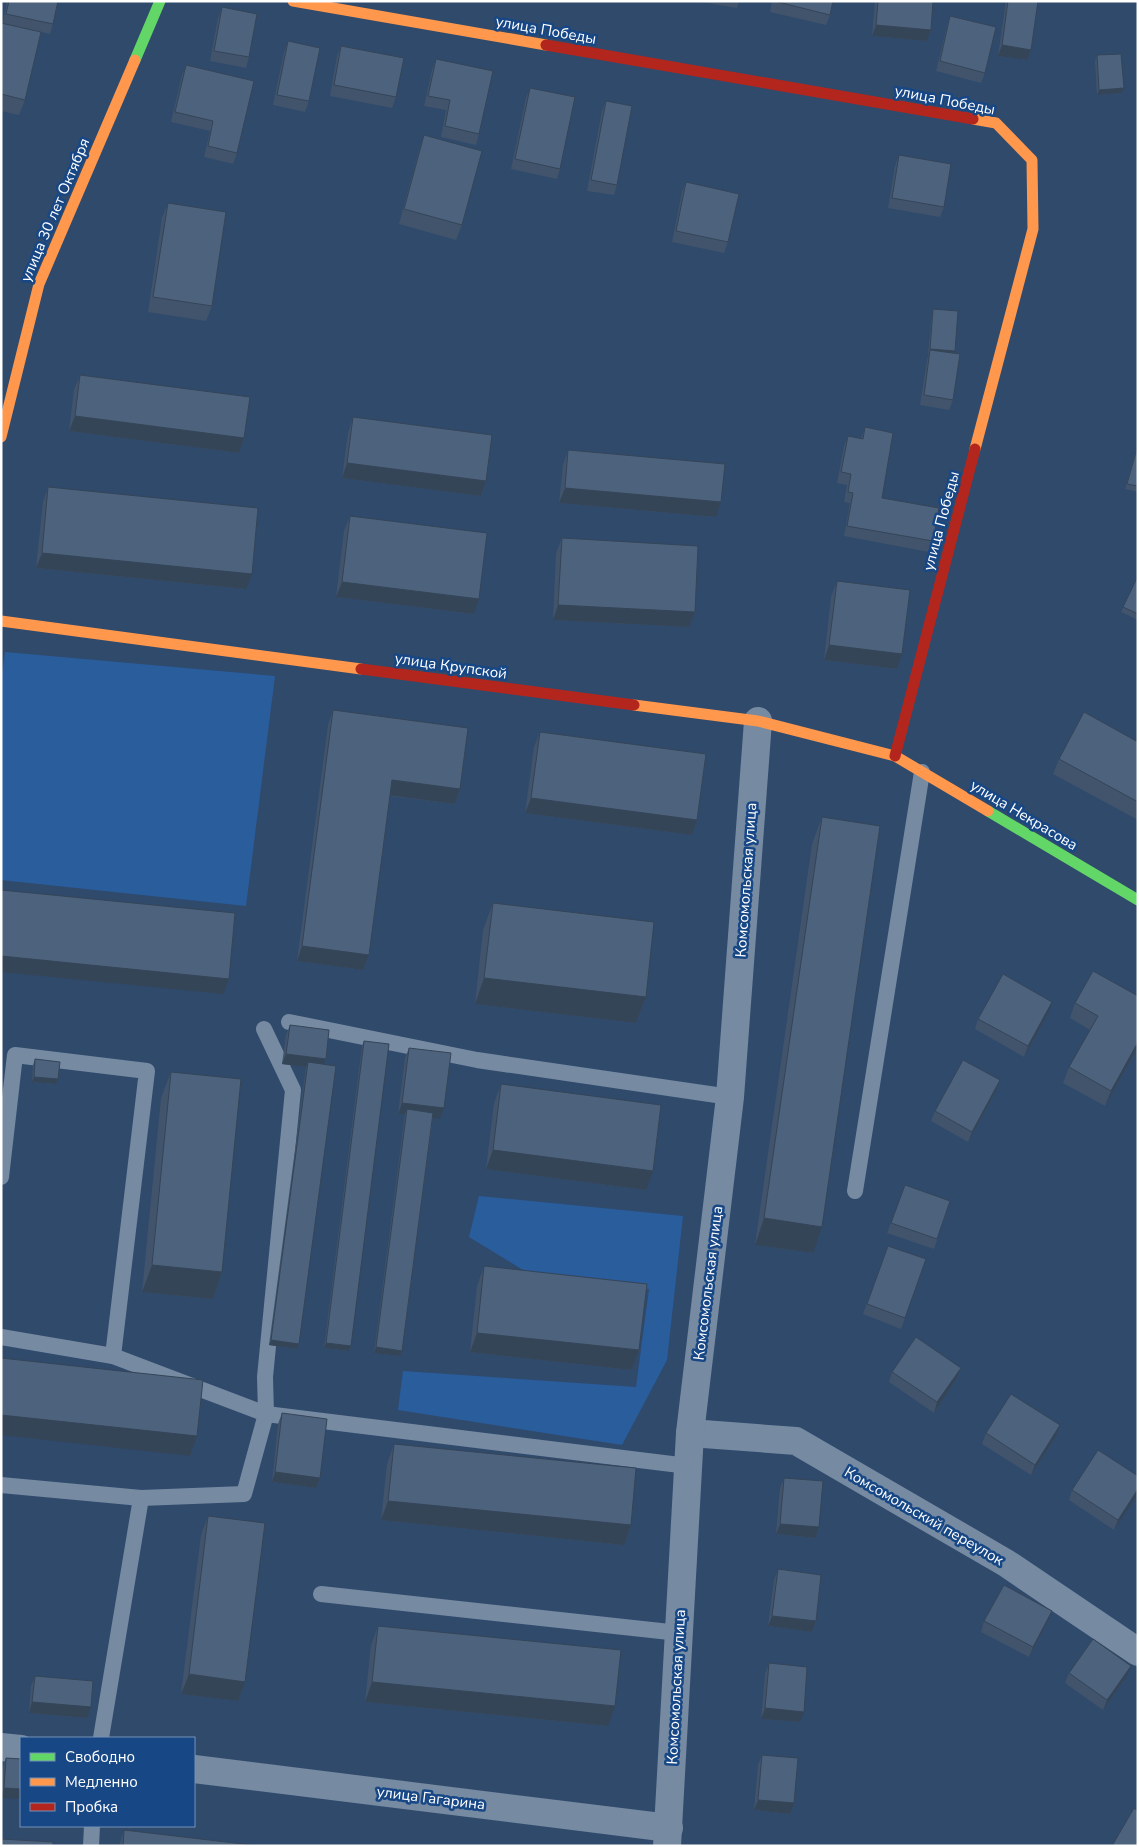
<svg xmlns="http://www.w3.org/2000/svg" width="1139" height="1847" font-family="'Nunito Sans',sans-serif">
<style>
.green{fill:#2a5d9c}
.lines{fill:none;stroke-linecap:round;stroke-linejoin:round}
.lane{stroke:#768aa2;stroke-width:16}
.street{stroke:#768aa2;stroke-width:28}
.fast{stroke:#63d668;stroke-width:11}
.slow{stroke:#ff974d;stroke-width:11}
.jam{stroke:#b3261e;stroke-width:11}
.wall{fill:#41546c}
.shaded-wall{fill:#354558}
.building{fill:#4c627d;stroke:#354558}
.labels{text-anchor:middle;stroke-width:5;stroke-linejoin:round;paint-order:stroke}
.street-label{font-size:15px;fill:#fff;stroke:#174785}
</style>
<rect width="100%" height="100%" fill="#304a6c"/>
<g class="green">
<polygon points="5,652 275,676 246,906 1,880 1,682"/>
<polygon points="479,1196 683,1216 667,1360 622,1445 398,1410 403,1371 636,1387 649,1289 536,1278 469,1237"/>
</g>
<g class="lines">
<g class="lane">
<polyline points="289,1022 477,1060 730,1097"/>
<polyline points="1,1177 15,1055 147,1071 113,1356"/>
<polyline points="855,1191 922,772"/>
<polyline points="1,1337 113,1356 266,1414 688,1466"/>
<polyline points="1,1485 141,1498"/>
<polyline points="321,1594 679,1633"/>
<polyline points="101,1738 141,1498 244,1494 266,1414 265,1377 293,1090 264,1029"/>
<polyline points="91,1846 92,1826"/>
</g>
<g class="street">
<polyline points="690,1433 796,1441 1006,1563 1138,1652"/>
<polyline points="1,1747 21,1749"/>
<polyline points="194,1769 669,1828"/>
<polyline points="667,1846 690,1433 730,1097 758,721"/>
</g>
<g class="fast">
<polyline points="135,60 160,1"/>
<polyline points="988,811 1138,900"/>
</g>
<g class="slow">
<polyline points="293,1 546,45"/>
<polyline points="973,119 996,123 1032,160 1033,229 975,449"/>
<polyline points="1,437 39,284 135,60"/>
<polyline points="1,621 361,669"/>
<polyline points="634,705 758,721 895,756 988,811"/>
</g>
<g class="jam">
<polyline points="546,45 973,119"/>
<polyline points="361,669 634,705"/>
<polyline points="895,756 975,449"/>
</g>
</g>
<g class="wall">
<polygon points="7,1 58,1 53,24 50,34 41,32 25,100 19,115 1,111 1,23 3,23"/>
<polygon points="696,1 739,1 737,8"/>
<polygon points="772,1 833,1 830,15 826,25 770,12"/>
<polygon points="875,1 933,1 931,30 927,41 872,36"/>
<polygon points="1006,1 1038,1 1031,50 1027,60 998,56"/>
<polygon points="222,7 249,57 246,68 210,61 218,18"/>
<polygon points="950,16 985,73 981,83 936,71 947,26"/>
<polygon points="288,41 309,101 305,112 273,105 284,52"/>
<polygon points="341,46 396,97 392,108 330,96 337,56"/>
<polygon points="1097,55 1124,88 1122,93 1097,95 1095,61"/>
<polygon points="436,59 479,134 476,145 441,137 446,110 424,106 432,70"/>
<polygon points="186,65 237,153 233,164 204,157 210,131 171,122 182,75"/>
<polygon points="530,88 560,169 557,179 511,169 526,98"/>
<polygon points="606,101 617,185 614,195 587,191 602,111"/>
<polygon points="424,135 462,225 456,240 399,224 419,150"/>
<polygon points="899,155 944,207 940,217 888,208 895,166"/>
<polygon points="686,182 728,242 724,253 672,242 682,192"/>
<polygon points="168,203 212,306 206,321 148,312 162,218"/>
<polygon points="933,309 955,351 954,353 953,400 949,410 920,405 927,360 929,354 928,354 932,314"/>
<polygon points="80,375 244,438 239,453 69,431 74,390"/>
<polygon points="353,417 486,481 481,496 342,478 348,433"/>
<polygon points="865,427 882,498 933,541 929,552 844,536 850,503 844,502 847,485 837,483 844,446 848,436 861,438"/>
<polygon points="1138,443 1138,492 1125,489"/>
<polygon points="568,450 716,517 559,503 563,465"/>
<polygon points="48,487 246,589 36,568 43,502"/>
<polygon points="350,516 474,614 336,597 344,531"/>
<polygon points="562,538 695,612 689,627 553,620 556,553"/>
<polygon points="1138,576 1138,620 1121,612"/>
<polygon points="837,581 897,669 824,660 831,597"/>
<polygon points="333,710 460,789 455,804 390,796 369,955 363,970 297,961 328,725"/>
<polygon points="540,732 697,820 692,835 525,813 534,747"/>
<polygon points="1138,742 1138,820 1053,774 1059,759"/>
<polygon points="822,817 813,1253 755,1245 812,844"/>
<polygon points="493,903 646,997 636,1023 475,1004 483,930"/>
<polygon points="1093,971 1138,1047 1105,1106 1063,1083 1069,1067 1090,1030 1070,1018 1075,1003"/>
<polygon points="1049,1012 1024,1057 975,1029 978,1019"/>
<polygon points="290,1025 326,1059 324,1065 299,1344 297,1349 269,1345 306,1067 282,1064 286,1035"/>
<polygon points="364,1041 351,1346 349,1351 324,1348 362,1046"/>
<polygon points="409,1048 440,1119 433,1118 402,1351 400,1356 374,1353 405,1114 398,1114 405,1058"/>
<polygon points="35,1059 56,1084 32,1082 33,1065"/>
<polygon points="171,1072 222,1272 213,1299 142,1292 161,1098"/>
<polygon points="1000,1080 996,1091 968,1142 931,1121 935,1111"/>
<polygon points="501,1084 646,1190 486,1169 494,1103"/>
<polygon points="905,1185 950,1201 934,1249 887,1233"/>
<polygon points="888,1246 926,1259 901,1329 863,1314"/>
<polygon points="484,1266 639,1350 632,1370 470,1352 477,1286"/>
<polygon points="961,1368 957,1378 934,1413 889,1382 892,1372"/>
<polygon points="282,1413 320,1478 316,1488 272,1482 278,1424"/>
<polygon points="1060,1425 1056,1436 1031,1475 982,1444 986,1433"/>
<polygon points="394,1444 631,1525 624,1545 381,1520 387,1464"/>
<polygon points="1138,1476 1114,1530 1069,1500 1072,1490"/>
<polygon points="784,1478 819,1527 816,1538 776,1534 780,1488"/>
<polygon points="208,1516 238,1701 181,1694 201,1535"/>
<polygon points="778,1569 816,1621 812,1632 768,1626 774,1580"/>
<polygon points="984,1621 1048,1621 1029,1657 981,1632"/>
<polygon points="378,1626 608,1726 365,1702 371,1645"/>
<polygon points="769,1663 800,1722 761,1719 765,1674"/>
<polygon points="1069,1673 1127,1676 1103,1710 1065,1683"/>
<polygon points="35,1676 87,1718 29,1713 31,1686"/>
<polygon points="762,1755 790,1814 754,1810 758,1765"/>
<polygon points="6,1758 21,1759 1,1798 2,1769"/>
<polygon points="124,1830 260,1846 119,1846"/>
</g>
<g class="shaded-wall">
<polygon points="876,25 931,30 927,41 872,36"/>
<polygon points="1002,45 1031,50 1027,60 998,56"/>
<polygon points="1124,88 1122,93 1097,95 1099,90"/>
<polygon points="930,349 955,351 953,356 930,350 928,354"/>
<polygon points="75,416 244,438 239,453 69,431"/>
<polygon points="347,463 486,481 481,496 342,478"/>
<polygon points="565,488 721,502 716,517 559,503"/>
<polygon points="42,553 252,574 246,589 36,568"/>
<polygon points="342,582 479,599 474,614 336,597"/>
<polygon points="558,605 695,612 689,627 553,620"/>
<polygon points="829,645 902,654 897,669 824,660"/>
<polygon points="392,780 460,789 455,804 387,795"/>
<polygon points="531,798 697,820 692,835 525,813"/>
<polygon points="302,946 369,955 363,970 297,961"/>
<polygon points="1,956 229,979 223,994 1,972"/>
<polygon points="484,978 646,997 636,1023 475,1004"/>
<polygon points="1052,1002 1049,1012 1024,1057 1028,1046"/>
<polygon points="1138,1042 1138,1047 1105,1106 1111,1091"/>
<polygon points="286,1054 326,1059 322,1070 308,1062 306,1067 282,1064"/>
<polygon points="34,1077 58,1079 56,1084 32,1082"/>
<polygon points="1000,1080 996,1091 968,1142 972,1132"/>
<polygon points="402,1103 444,1108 440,1119 407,1115 407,1109 405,1114 398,1114"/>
<polygon points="493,1150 653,1171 646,1190 486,1169"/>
<polygon points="764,1218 822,1227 813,1253 755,1245"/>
<polygon points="152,1265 222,1272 213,1299 142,1292"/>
<polygon points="477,1333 639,1350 632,1370 470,1352"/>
<polygon points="271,1340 299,1344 297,1349 269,1345"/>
<polygon points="326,1343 351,1346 349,1351 324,1348"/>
<polygon points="376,1347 402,1351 400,1356 374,1353"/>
<polygon points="961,1368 957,1378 934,1413 937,1402"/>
<polygon points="1,1415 197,1436 190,1456 1,1435"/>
<polygon points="1060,1425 1056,1436 1031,1475 1035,1465"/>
<polygon points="275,1472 320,1478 316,1488 272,1482"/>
<polygon points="1138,1489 1138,1494 1114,1530 1118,1520"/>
<polygon points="388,1501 631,1525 624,1545 381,1520"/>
<polygon points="780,1524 819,1527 816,1538 776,1534"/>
<polygon points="1052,1611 1048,1621 1029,1657 1033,1647"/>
<polygon points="772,1616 816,1621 812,1632 768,1626"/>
<polygon points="1131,1666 1127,1676 1103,1710 1107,1700"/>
<polygon points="189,1674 245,1682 238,1701 181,1694"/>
<polygon points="372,1682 615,1706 608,1726 365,1702"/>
<polygon points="32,1702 91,1707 87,1718 29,1713"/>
<polygon points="765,1708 804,1712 800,1722 761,1719"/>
<polygon points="4,1788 21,1789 21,1799 1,1798"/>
<polygon points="758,1800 794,1803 790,1814 754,1810"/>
</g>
<g class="building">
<polygon points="9,1 58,1 53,24 6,14"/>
<polygon points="774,1 833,1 830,15"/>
<polygon points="878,1 933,1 931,30 876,25"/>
<polygon points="1008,1 1038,1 1031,50 1002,45"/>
<polygon points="222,7 257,14 249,57 214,51"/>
<polygon points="950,16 996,27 985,73 940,61"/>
<polygon points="1,23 41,32 25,100 1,94"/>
<polygon points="288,41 320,48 309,101 277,95"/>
<polygon points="341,46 404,58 396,97 334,85"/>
<polygon points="1121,54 1124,88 1099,90 1097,55"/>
<polygon points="436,59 493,71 479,134 445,126 450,100 428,96"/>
<polygon points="186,65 254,81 237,153 208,146 213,121 175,112"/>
<polygon points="530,88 575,97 560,169 515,159"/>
<polygon points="606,101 632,106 617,185 591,180"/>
<polygon points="424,135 482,151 462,225 404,209"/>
<polygon points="899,155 951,164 944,207 892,198"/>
<polygon points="686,182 739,194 728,242 676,231"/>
<polygon points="168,203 226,212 212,306 153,297"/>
<polygon points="933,309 958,311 955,351 930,349"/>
<polygon points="930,350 960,354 953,400 924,395"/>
<polygon points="80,375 250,397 244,438 75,416"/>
<polygon points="353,417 492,435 486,481 347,463"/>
<polygon points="865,427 893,433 882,498 939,508 933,541 847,526 853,493 848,492 851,474 841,472 848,436 863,439"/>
<polygon points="1138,445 1138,486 1127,484"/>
<polygon points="568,450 725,464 721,502 565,488"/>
<polygon points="48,487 258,508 252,574 42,553"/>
<polygon points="350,516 487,533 479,599 342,582"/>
<polygon points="562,538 698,546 695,612 558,605"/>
<polygon points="1138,576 1138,614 1123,607"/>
<polygon points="837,581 910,590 902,654 829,645"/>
<polygon points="333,710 468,728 460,789 392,780 369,955 302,946"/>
<polygon points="1084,712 1138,742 1138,802 1059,759"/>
<polygon points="540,732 706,754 697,820 531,798"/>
<polygon points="822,817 880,826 822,1227 764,1218"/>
<polygon points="1,890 235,913 229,979 1,956"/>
<polygon points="493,903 654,922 646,997 484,978"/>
<polygon points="1093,971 1138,996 1138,1042 1111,1091 1069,1067 1098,1016 1075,1003"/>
<polygon points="1003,974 1052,1002 1028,1046 978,1019"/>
<polygon points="290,1025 329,1030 326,1059 286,1054"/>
<polygon points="364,1041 389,1044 351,1346 326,1343"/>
<polygon points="409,1048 451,1053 444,1108 402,1103"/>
<polygon points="35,1059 60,1062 58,1079 34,1077"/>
<polygon points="963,1060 1000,1080 972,1132 935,1111"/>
<polygon points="308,1062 336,1066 299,1344 271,1340"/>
<polygon points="171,1072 241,1079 222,1272 152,1265"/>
<polygon points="501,1084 661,1105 653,1171 493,1150"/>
<polygon points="407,1109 433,1113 402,1351 376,1347"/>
<polygon points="905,1185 950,1201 937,1239 891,1223"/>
<polygon points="888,1246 926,1259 905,1318 867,1304"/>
<polygon points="484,1266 647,1284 639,1350 477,1333"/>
<polygon points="916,1337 961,1368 937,1402 892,1372"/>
<polygon points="1,1358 203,1380 197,1436 1,1415"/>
<polygon points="1011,1394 1060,1425 1035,1465 986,1433"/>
<polygon points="282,1413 327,1419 320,1478 275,1472"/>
<polygon points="394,1444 636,1468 631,1525 388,1501"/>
<polygon points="1098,1450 1138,1476 1138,1489 1118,1520 1072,1490"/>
<polygon points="784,1478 823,1481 819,1527 780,1524"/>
<polygon points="208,1516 265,1523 245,1682 189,1674"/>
<polygon points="778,1569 821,1575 816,1621 772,1616"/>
<polygon points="1004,1585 1052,1611 1033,1647 984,1621"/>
<polygon points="378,1626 621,1650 615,1706 372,1682"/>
<polygon points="1093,1639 1131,1666 1107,1700 1069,1673"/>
<polygon points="769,1663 807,1667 804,1712 765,1708"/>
<polygon points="35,1676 93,1681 91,1707 32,1702"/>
<polygon points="762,1755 798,1758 794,1803 758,1800"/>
<polygon points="6,1758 21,1759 21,1789 4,1788"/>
<polygon points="1134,1808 1138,1811 1138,1846 1112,1846"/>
<polygon points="124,1830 260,1846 123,1846"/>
<polygon points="1,1839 53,1842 53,1846 1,1846"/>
</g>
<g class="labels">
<g class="street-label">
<text transform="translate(546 30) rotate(10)" y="5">улица Победы</text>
<text transform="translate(945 100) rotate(11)" y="5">улица Победы</text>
<text transform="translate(55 210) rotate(-67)" y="5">улица 30 лет Октября</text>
<text transform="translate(941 521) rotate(-75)" y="5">улица Победы</text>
<text transform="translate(451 666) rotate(8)" y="5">улица Крупской</text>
<text transform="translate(1024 815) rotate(31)" y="5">улица Некрасова</text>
<text transform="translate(746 880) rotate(-86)" y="5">Комсомольская улица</text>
<text transform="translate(708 1283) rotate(-83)" y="5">Комсомольская улица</text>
<text transform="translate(924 1516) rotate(30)" y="5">Комсомольский переулок</text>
<text transform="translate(676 1687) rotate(-87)" y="5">Комсомольская улица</text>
<text transform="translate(431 1798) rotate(7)" y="5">улица Гагарина</text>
</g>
</g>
<rect width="1139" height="1847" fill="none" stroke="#ffffff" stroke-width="5"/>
<rect x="20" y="1737" width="175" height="90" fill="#174785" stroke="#7491b6"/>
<rect x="30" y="1753" width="25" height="8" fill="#63d668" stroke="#7491b6"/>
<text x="65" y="1762" font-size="15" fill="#ffffff">Свободно</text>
<rect x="30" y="1778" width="25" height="8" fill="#ff974d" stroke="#7491b6"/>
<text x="65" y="1787" font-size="15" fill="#ffffff">Медленно</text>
<rect x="30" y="1803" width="25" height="8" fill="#b3261e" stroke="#7491b6"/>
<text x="65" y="1812" font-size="15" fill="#ffffff">Пробка</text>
</svg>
